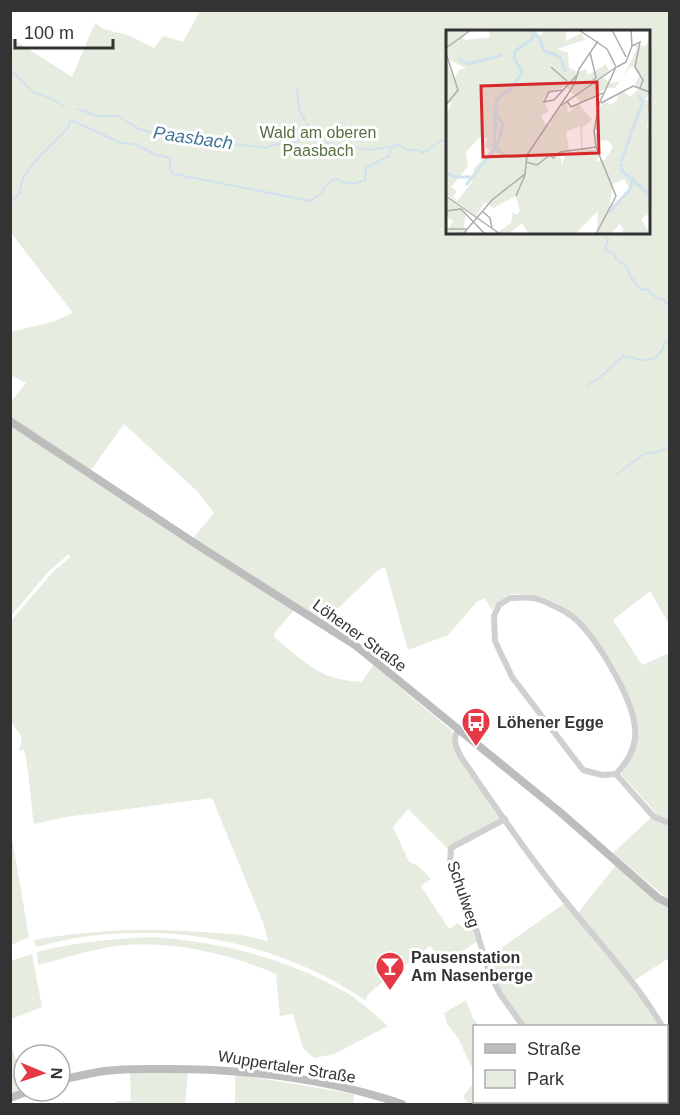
<svg xmlns="http://www.w3.org/2000/svg" width="680" height="1115" font-family="Helvetica,sans-serif">
<style>
.green{fill:#e6ecdf;fill-rule:evenodd}
.lines{fill:none;stroke-linecap:round;stroke-linejoin:round}
.stream{stroke:#cfe2ee;stroke-width:2}
.street{stroke:#d0d0d0;stroke-width:6}
.secondary{stroke:#bdbdbd;stroke-width:8}
.labels{text-anchor:middle;stroke-width:6;stroke-linejoin:round;paint-order:stroke}
.park-label{font-size:16px;fill:#56703f;stroke:#fff}
.street-label{font-size:16px;fill:#333;stroke:#fff}
.poi-label{font-size:16px;font-weight:bold;fill:#333;stroke:#fff;text-anchor:start}
.water-label{font-size:18px;font-style:italic;fill:#3f7597;stroke:#fff}
.inset-river{fill:none;stroke:#cfe2ee;stroke-width:3}
.inset-road{fill:none;stroke:#adadad;stroke-width:1.5}
.view{fill:#d62828;fill-opacity:0.15;stroke:#d62828;stroke-width:3}
.inset-edge{fill:none;stroke:#333;stroke-width:3}
</style>
<rect width="100%" height="100%" fill="#fff"/>
<g class="green">
<path d="M 200,11 L 669,11 L 669,624 L 650,591 L 613,620 L 642,665 L 669,653 L 669,900 L 613,853 L 656,813 L 621,774 C 630,760 639,746 637,728 C 632,679 577,592 523,594 C 519,594 513,593 509,595 C 503,597 497,605 492,610 L 484,598 L 477,602 L 448,635 L 408,650 L 385,567 L 377,571 L 325,621 L 193,538 L 214,513 L 198,492 L 124,424 L 91,470 L 11,418 L 10,403 L 26,383 L 11,375 L 11,332 L 52,322 L 73,313 L 11,233 L 11,38 L 72,77 L 95,23 L 103,29 L 128,35 L 154,48 L 163,36 L 183,42 ZM 448,32 L 648,32 L 648,232 L 448,232 Z"/>
<path d="M 11,424 L 294,610 L 273,635 C 284,647 314,671 329,676 C 340,680 351,681 362,682 L 373,665 L 452,731 L 454,747 L 502,818 L 448,849 L 408,809 L 393,827 L 409,862 L 418,866 L 431,879 L 421,886 L 449,929 L 458,923 L 461,926 L 473,920 L 478,941 L 444,963 L 430,946 L 374,989 L 367,996 L 366,1001 C 272,936 146,916 36,947 L 34,940 C 90,930 144,928 200,932 C 215,933 231,933 246,936 C 253,937 261,940 268,941 L 264,925 L 212,798 L 66,817 L 34,824 C 30,798 30,775 24,750 L 18,751 C 29,731 11,732 11,717 C 8,685 11,653 11,621 L 52,573 L 70,557 L 69,554 L 49,571 L 11,616 Z"/>
<polygon points="10,827 29,937 11,945 10,945"/>
<polygon points="616,865 653,897 669,908 669,958 635,980 578,913"/>
<polygon points="565,903 633,983 660,1026 525,1026 502,993 487,958"/>
<path d="M 152,937 C 220,942 285,957 345,992 C 360,1000 374,1014 388,1026 L 334,1054 L 314,1058 L 303,1048 L 293,1014 L 280,1016 L 276,974 C 229,953 161,938 110,947 C 86,951 62,959 38,965 L 37,952 C 75,942 112,939 152,937 Z"/>
<polygon points="32,954 42,1007 11,1019 11,961"/>
<polygon points="466,1000 473,1018 479,1026 474,1026 474,1072 458,1038 447,1024 444,1013"/>
<polygon points="666,1037 670,1043 669,1094 667,1096"/>
<polygon points="10,1043 24,1082 24,1088 11,1094"/>
<polygon points="130,1073 188,1073 185,1104 117,1104 115,1101 131,1101"/>
<polygon points="235,1074 354,1094 353,1104 235,1104"/>
<polygon points="474,1082 474,1102 524,1102 524,1104 469,1104 463,1097"/>
<polygon points="572,1102 661,1102 658,1104 572,1104"/>
</g>
<g class="lines">
<g class="stream">
<polyline points="10,69 33,92 52,99 63,106"/>
<polyline points="297,88 299,109 305,120"/>
<path d="M 78,109 L 97,116 L 118,116 L 139,129 L 157,134 L 265,148 L 277,144 L 288,144 L 310,137 L 334,145 L 370,150 L 388,147 L 391,149 L 393,146 L 399,145 L 406,150 L 419,150 L 422,153 C 434,149 432,142 448,139"/>
<polyline points="307,124 318,138"/>
<polyline points="10,203 19,194 23,178 34,162 67,129 71,120 121,143 134,144 154,154 170,158 170,170 174,174 310,201 320,194 331,180 339,179 341,182 353,184 365,180 366,168 389,156 391,149"/>
<polyline points="602,232 608,239 605,250 614,254 616,259 626,266 631,277 641,290 646,289 657,298 664,299 670,309"/>
<polyline points="588,388 590,383 597,380 623,356 643,360 654,359 663,349 664,344 669,340 670,324"/>
<polyline points="617,474 644,454 661,451 670,446"/>
</g>
<g class="street">
<path d="M 510,598 C 517,598 526,597 533,598 C 542,599 566,611 574,618 C 598,638 639,707 635,738 C 633,753 626,763 616,774 L 602,775 L 583,770 L 512,677 L 495,641 L 494,616 L 499,605 Z"/>
<path d="M 458,729 C 452,740 456,747 461,757 C 495,806 529,857 567,903 C 600,944 635,980 662,1026"/>
<polyline points="616,774 654,817 670,823"/>
<polyline points="505,819 451,848 450,862 471,912 488,969 500,994 523,1026"/>
<polyline points="666,1033 670,1039"/>
<polyline points="570,1102 571,1104"/>
</g>
<g class="secondary">
<polyline points="10,421 199,546 355,645 560,812 658,898 670,904"/>
<path d="M 60,1080 C 75,1077 90,1073 105,1071 C 126,1068 147,1069 168,1069 C 246,1069 328,1079 402,1104"/>
<polyline points="10,1098 29,1091"/>
</g>
</g>
<defs>
<g id="bus-pin" transform="scale(1.5)"><path d="M0 17L-7.5 6A9.5 9.5 0 1 1 7.5 6Z" fill="#e63946" stroke="#fff"/><path d="M-5-6H5V4H4V6H2V4H-2V6H-4V4H-5ZM-3.5-4V0h7V-4ZM-3.5 1.2v1.5H-2V1.2ZM2 1.2v1.5H3.5V1.2Z" fill="#fff"/></g>
<g id="bar-pin" transform="scale(1.5)"><path d="M0 17L-7.5 6A9.5 9.5 0 1 1 7.5 6Z" fill="#e63946" stroke="#fff"/><path d="M-6-5H6L.8 .8V4.5H3.5V6h-7V4.5H-.8V.8Z" fill="#fff"/></g>
</defs>
<g fill-rule="evenodd">
<use href="#bus-pin" x="476" y="722"/>
<use href="#bar-pin" x="390" y="966"/>
</g>
<g class="labels">
<g class="park-label">
<text x="318" y="138">Wald am oberen<tspan x="318" dy="18">Paasbach</tspan></text>
</g>
<g class="street-label">
<text transform="translate(360 635) rotate(36)" y="6">Löhener Straße</text>
<text transform="translate(464 894) rotate(71)" y="6">Schulweg</text>
<text transform="translate(287 1066) rotate(9)" y="6">Wuppertaler Straße</text>
</g>
<g class="poi-label">
<text x="497" y="728">Löhener Egge</text>
<text x="411" y="963">Pausenstation<tspan x="411" dy="18">Am Nasenberge</tspan></text>
</g>
<g class="water-label">
<text transform="translate(193 138) rotate(8)" y="6">Paasbach</text>
</g>
</g>
<g transform="translate(446 30)">
<rect width="204" height="204" fill="#fff"/>
<path d="M 0,0 L 24,0 L 16,8 L 19,10 L 44,7 L 42,0 L 90,0 L 93,7 L 99,0 L 120,0 L 120,11 L 136,3 L 138,9 L 144,8 L 111,19 L 122,23 L 123,38 L 132,42 L 140,39 L 142,45 L 160,34 L 163,41 L 156,47 L 164,53 L 175,51 L 191,19 L 189,15 L 199,16 L 204,10 L 204,62 L 199,70 L 204,70 L 201,98 L 204,102 L 204,183 L 195,189 L 204,204 L 174,204 L 178,200 L 174,194 L 164,204 L 151,204 L 152,181 L 129,204 L 83,204 L 76,193 L 62,204 L 55,204 L 52,202 L 65,193 L 67,182 L 70,185 L 74,181 L 70,166 L 47,178 L 39,172 L 30,186 L 0,164 L 0,85 L 6,72 L 0,74 L 0,30 L 8,49 L 13,40 L 20,38 L 3,30 ZM 184,37 L 189,37 L 194,45 L 188,56 L 193,58 L 184,67 L 177,61 L 170,65 L 172,69 L 165,75 L 158,71 L 151,82 L 155,88 L 151,86 L 148,99 L 154,101 L 148,104 L 151,111 L 161,110 L 167,117 L 159,130 L 150,131 L 153,127 L 150,120 L 137,119 L 136,98 L 146,90 L 133,74 L 122,83 L 121,72 L 105,86 L 104,95 L 99,94 L 95,85 L 103,82 L 97,69 L 103,62 L 120,56 L 135,73 L 161,58 L 169,58 ZM 134,96 L 135,120 L 120,124 L 116,135 L 114,126 L 123,120 L 120,102 ZM 35,106 L 41,108 L 39,117 L 45,120 L 28,139 L 26,152 L 11,171 L 7,167 L 11,161 L 5,157 L 22,136 L 20,122 ZM 178,149 L 184,159 L 163,178 L 167,154 ZM 0,166 L 20,182 L 17,204 L 0,204 L 7,191 L 1,188 L 0,193 Z" fill="#e6ecdf" fill-rule="evenodd"/>
<path class="inset-river" d="M 88,4 L 93,7 L 98,21 L 114,27 L 120,42M 13,29 L 22,34 L 56,25M 50,77 L 51,69 L 65,59 L 76,42 L 68,28 L 69,21 L 86,9 L 88,0M 51,86 L 57,94 L 50,119 L 62,127M 185,103 L 197,72 L 193,65M 48,118 L 50,78M 175,132 L 185,104M 175,134 L 176,141 L 203,164M 0,142 L 9,147 L 24,147M 20,155 L 48,120M 163,183 L 184,159 L 188,147"/>
<path class="inset-road" d="M 133,0 L 161,19 L 170,37 L 153,74 L 148,101 L 150,117 L 170,166 L 150,204M 166,0 L 180,27M 186,16 L 194,12 L 189,37 L 197,50 L 194,58M 0,18 L 25,0M 144,22 L 150,48 L 147,50M 0,23 L 12,60 L 0,75M 105,37 L 121,51M 171,37 L 180,32 L 186,16 L 185,0M 116,60 L 103,62 L 98,72 L 108,70 L 131,45M 121,71 L 125,77 L 157,63M 155,73 L 187,56 L 204,62M 113,77 L 169,38M 80,132 L 91,135 L 104,125 L 107,128 L 114,122 L 150,117M 0,166 L 54,204M 70,166 L 79,145M 0,181 L 15,179 L 39,204M 36,181 L 44,188 L 46,198M 0,199 L 21,199M 17,204 L 46,170 L 79,144 L 81,125 L 128,55 L 133,39 L 152,11"/>
<path class="view" d="M 151,52 L 153,123 L 37,127 L 35,56 Z"/>
<rect width="204" height="204" class="inset-edge"/>
</g>
<rect width="680" height="1115" fill="none" stroke="#333333" stroke-width="24"/>
<rect x="473" y="1025" width="195" height="78" fill="#ffffff" stroke="#adadad" stroke-width="1.5"/>
<rect x="485" y="1044" width="30" height="9" fill="#bdbdbd" stroke="#adadad" stroke-width="1.5"/>
<text x="527" y="1055" font-size="18" fill="#333333">Straße</text>
<rect x="485" y="1070" width="30" height="18" fill="#e6ecdf" stroke="#adadad" stroke-width="1.5"/>
<text x="527" y="1085" font-size="18" fill="#333333">Park</text>
<g transform="translate(42 1073) rotate(92)"><circle r="28" fill="#ffffff" stroke="#adadad" stroke-width="1.5"/>
<path d="M0-4.5L10 22L0 15L-10 22Z" fill="#e63946"/>
<text y="-9" font-size="16" font-weight="bold" text-anchor="middle" fill="#333333">N</text>
</g>
<path d="M15 39v9h98v-9" fill="none" stroke="#333333" stroke-width="3"/>
<text x="24" y="39" font-size="18" fill="#333333" stroke="#ffffff" stroke-width="4.5" paint-order="stroke">100 m</text>
</svg>
